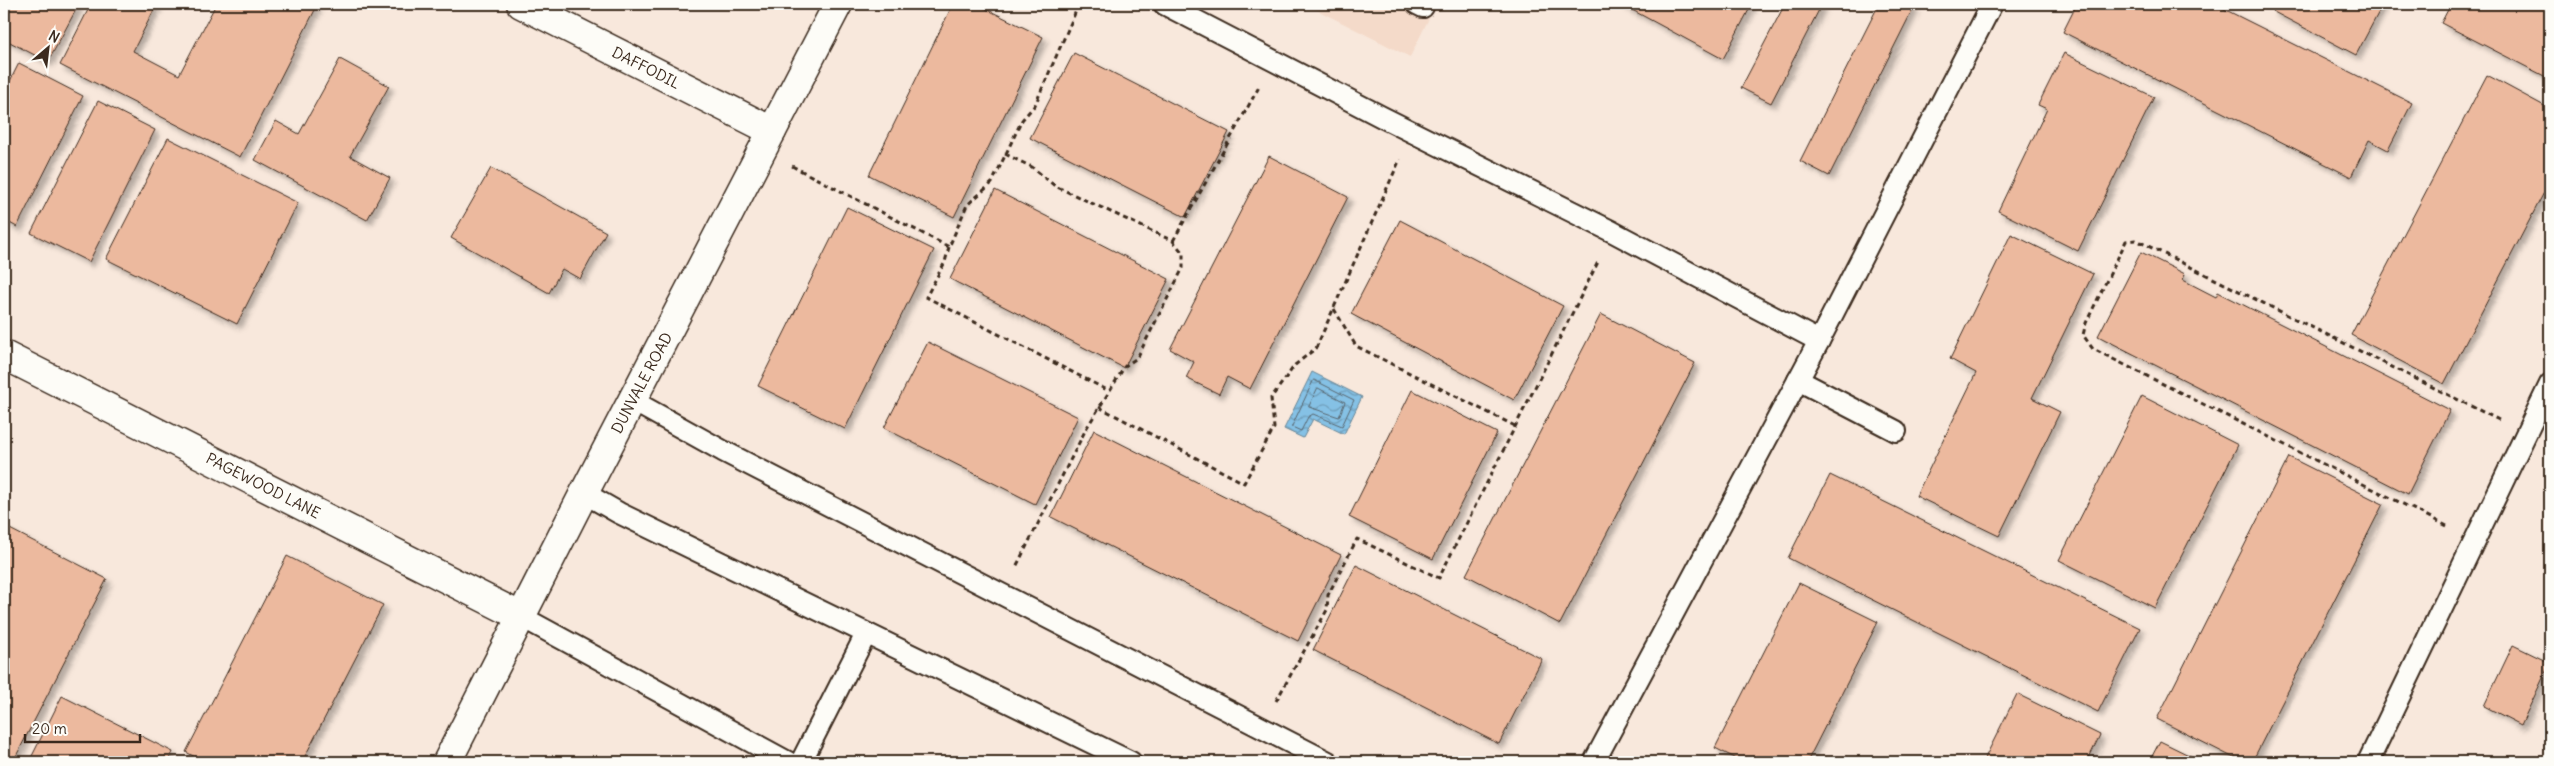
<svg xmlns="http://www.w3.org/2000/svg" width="2554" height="766" font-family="Delius,sans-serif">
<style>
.built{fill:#f4dac9}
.water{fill:url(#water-waves);stroke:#678595}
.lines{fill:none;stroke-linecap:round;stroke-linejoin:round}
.shore{stroke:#59666e;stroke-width:1}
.building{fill:#ecb99e;stroke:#3b2a1e;filter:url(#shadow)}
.service-casing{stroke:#3b2a1e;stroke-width:24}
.minor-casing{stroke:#3b2a1e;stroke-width:31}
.tertiary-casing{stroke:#3b2a1e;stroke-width:31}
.path{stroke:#3b2a1e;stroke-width:3;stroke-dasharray:5 4;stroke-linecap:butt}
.service{stroke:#fdfcf7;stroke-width:20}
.minor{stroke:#fdfcf7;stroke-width:28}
.tertiary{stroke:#fdfcf7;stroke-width:28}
.labels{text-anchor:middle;stroke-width:4.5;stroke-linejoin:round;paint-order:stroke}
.street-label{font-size:15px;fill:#3b2a1e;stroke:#fdfcf7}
</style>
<defs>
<pattern id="water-waves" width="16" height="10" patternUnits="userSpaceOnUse" patternTransform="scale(1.25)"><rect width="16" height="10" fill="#85c1e5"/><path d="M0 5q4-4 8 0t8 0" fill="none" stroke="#6e9db9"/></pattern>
<filter id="shadow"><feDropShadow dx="4.5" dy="4.5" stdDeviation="2.5" flood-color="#0004"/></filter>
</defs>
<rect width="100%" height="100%" fill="#f8e8dc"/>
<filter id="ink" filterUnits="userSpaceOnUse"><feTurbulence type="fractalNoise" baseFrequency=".02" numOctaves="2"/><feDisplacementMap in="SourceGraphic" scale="10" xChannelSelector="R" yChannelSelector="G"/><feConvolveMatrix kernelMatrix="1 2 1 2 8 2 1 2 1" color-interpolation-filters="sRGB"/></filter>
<g filter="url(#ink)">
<polygon class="built" points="1305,4 1436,4 1410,57"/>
<polygon class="water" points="1312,372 1362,397 1344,434 1313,419 1303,438 1284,429"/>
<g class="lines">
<g class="shore">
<polygon points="1314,380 1354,400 1342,426 1313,414 1308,417 1301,431 1292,427"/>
<polygon points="1318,388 1345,402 1339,417 1309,407"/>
</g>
</g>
<g class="building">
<polygon points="4,4 79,4 48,62 4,39"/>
<polygon points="91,4 157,4 133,51 179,75 216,4 312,4 317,6 240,157 60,65"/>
<polygon points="953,4 976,4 1043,37 954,217 869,175"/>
<polygon points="1621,4 1752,4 1723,59"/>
<polygon points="1785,4 1822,4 1771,103 1741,88"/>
<polygon points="1879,4 1908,4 1914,7 1829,176 1800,161"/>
<polygon points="2077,4 2214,4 2412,103 2388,150 2369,140 2351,177 2063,32"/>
<polygon points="2276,4 2383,4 2356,55 2272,11"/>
<polygon points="2451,4 2550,4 2550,79 2441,23"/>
<polygon points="1074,53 1229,132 1185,217 1030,138"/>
<polygon points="2064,53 2154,97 2078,251 1998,211 2047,109 2038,105"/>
<polygon points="340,59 389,86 350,156 390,178 367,220 255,160 276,121 299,134"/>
<polygon points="19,63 83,96 17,227 4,220 4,93"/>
<polygon points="2487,75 2550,109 2550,181 2444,384 2351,335"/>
<polygon points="98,101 155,130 89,262 31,233"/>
<polygon points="168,138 298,203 237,324 106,259"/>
<polygon points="1269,156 1348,197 1250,389 1227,377 1219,394 1186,378 1194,362 1170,349"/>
<polygon points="491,168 606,232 580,279 562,269 549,293 451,238"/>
<polygon points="995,190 1169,279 1124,368 950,279"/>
<polygon points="847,207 934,250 845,429 758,386"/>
<polygon points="1400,220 1563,306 1514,400 1351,314"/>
<polygon points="2011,234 2093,274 2032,398 2060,412 1999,536 1916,496 1976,373 1950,359"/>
<polygon points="2141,252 2185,274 2183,280 2216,297 2218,292 2450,410 2408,494 2098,336"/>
<polygon points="1601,314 1695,363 1560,624 1466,575"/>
<polygon points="928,342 1078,417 1035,504 884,428"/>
<polygon points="1412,390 1497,433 1433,559 1349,517"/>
<polygon points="2142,396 2238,445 2155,608 2059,560"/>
<polygon points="1094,430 1341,555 1298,641 1051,517"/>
<polygon points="2289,457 2383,504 2252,762 2242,762 2157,719"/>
<polygon points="1830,475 2140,628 2098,712 1788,558"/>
<polygon points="4,526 107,579 13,762 4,762"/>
<polygon points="287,556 383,605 302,762 204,762 186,752"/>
<polygon points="1356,565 1542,659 1499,744 1313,650"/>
<polygon points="1799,583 1878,622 1807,762 1743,762 1715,748"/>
<polygon points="2513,645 2550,663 2521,725 2484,706"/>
<polygon points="2017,694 2100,735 2087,762 1983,762"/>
<polygon points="62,696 173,752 168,762 29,762"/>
<polygon points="2160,741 2203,762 2149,762"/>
</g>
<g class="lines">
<g class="service-casing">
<g id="service">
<polyline points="1164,4 1382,117 1613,232 1819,341"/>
<polyline points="1417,4 1423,7"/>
<polyline points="1798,380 1896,431"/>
<polyline points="633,401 723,451 1328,762"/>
<polyline points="584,493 619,513 1131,762"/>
<polyline points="522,617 788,762"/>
<polyline points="801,762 866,634"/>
<polyline points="1594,762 1819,341 1992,4"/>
<polyline points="2368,762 2550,384"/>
</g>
</g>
<g class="minor-casing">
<g id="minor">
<polyline points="521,4 772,131"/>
<polyline points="4,355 522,617"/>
</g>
</g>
<g class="tertiary-casing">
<polyline id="tertiary" points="447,762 584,493 838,4"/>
</g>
<g class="path">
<polyline points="1005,154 1032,167 1055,186 1173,241 1183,253 1183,268 1137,358 1125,366 1086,429 1016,567"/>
<polyline points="792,166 949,247 967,205 992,183 1022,120 1035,105 1079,4"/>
<polyline points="1173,241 1259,87"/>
<polyline points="949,247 945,262 926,297 1109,391"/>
<polyline points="1334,309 1356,346 1515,426"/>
<polyline points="1099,407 1244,483 1274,428 1271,398 1295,365 1316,348 1400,159"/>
<polyline points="2447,526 2093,349 2083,335 2086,323 2126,241 2136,240 2499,420"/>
<polyline points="1276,701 1327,610 1328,595 1357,539 1439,578 1599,260"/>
</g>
<use href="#service" class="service"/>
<use href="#minor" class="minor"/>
<use href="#tertiary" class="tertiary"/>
</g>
</g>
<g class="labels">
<g class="street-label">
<text transform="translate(646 68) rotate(27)" y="5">DAFFODIL</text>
<text transform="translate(642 383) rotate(-62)" y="5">DUNVALE ROAD</text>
<text transform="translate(263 486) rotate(27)" y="5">PAGEWOOD LANE</text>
</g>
</g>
<rect width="2554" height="766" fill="none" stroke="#fdfcf7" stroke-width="20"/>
<rect x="10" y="10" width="2534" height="746" fill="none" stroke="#3b2a1e" stroke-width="2" filter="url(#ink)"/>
<g transform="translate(48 48) rotate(28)" stroke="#fdfcf7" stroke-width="4" paint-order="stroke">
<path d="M0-4L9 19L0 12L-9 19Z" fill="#3b2a1e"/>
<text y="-8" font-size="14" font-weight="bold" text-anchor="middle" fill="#3b2a1e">N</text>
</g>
<path d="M25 734v8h115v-8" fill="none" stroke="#3b2a1e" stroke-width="2.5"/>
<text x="32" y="734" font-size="15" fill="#3b2a1e" stroke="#fdfcf7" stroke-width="4" paint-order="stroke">20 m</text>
</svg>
